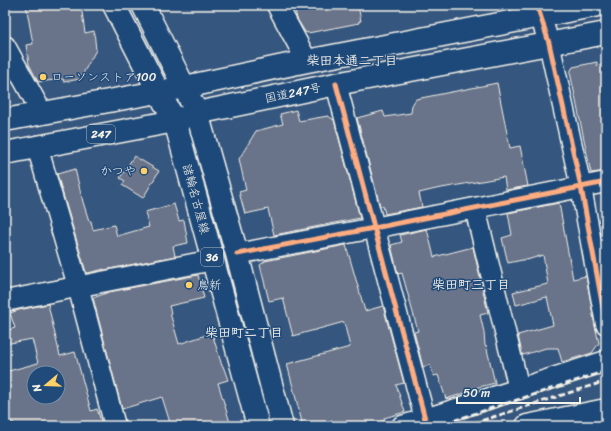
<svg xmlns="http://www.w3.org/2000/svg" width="611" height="431" font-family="Sriracha,'Klee One',sans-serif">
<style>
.building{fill:#697389;stroke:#f4f1e8;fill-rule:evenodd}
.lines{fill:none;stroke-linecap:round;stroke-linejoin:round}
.minor-casing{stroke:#f4f1e8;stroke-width:23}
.tertiary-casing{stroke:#f4f1e8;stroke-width:25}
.primary-casing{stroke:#f4f1e8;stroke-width:25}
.trunk-casing{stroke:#f4f1e8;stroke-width:25}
.minor{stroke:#1f4a7a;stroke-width:20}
.tertiary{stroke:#1f4a7a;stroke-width:22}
.primary{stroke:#1f4a7a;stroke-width:22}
.trunk{stroke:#1f4a7a;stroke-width:22}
.rail{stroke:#f4f1e8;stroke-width:3;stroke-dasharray:6 3;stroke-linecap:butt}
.cycleway-casing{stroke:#1f4a7a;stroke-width:8}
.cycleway{stroke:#ffac80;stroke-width:5}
.poi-dot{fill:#ffd166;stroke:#1f4a7a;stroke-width:1.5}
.labels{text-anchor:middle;stroke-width:3;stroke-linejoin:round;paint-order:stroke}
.shield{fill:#1f4a7a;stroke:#b4bfc7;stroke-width:1}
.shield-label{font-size:11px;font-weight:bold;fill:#f4f1e8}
.poi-label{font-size:12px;fill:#f4f1e8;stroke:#1f4a7a;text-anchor:start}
.street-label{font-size:12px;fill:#f4f1e8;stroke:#1f4a7a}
.neighbourhood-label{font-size:13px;font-weight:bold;fill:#f4f1e8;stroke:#1f4a7a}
</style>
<rect width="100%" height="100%" fill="#35567e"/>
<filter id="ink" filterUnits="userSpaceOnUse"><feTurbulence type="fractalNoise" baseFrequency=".025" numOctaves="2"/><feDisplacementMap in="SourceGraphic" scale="8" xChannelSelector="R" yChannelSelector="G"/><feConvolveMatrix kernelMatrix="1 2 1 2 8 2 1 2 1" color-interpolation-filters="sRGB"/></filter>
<g filter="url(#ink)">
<g class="building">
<polygon points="26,5 81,5 85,33 94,31 96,50 80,79 64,82 63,79 38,82 29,64 26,45 33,44"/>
<polygon points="294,5 358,5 361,21 359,21 359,23 308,33 305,32 297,19"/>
<polygon points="597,62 597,66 606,64 606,171 591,173 570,72 573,67"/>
<polygon points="497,83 510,148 520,146 528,186 506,190 504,177 436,189 419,193 422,207 385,214 383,206 380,206 357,118 383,111 385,117 411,113 412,105 416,99"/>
<polygon points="296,110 299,121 328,116 334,120 360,218 274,235 268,209 245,214 239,192 246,190 239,159 256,131 283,124 280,114"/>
<polygon points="134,156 159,171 143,198 122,185 125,181 120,178"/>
<polygon points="75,169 83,202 89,221 91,221 93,230 114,225 117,236 149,227 145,212 174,204 179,221 184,220 188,243 173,246 175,256 104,270 104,269 88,273 86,272 57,174"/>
<polygon points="559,203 573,279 586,276 595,326 596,330 599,343 592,353 562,362 558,348 546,348 523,355 522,354 518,335 553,325 547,297 516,305 513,292 548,284 543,255 527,260 527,259 508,263 502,238 512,235 508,213"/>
<polygon points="427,229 434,257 473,247 488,313 480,315 484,332 485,346 486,345 495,383 467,390 468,392 446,399 438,375 434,376 430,365 423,367 414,332 418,331 402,273 398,274 391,245 402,242 400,235"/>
<polygon points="346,245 365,311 383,306 404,383 396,385 405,412 384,418 385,420 367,426 303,426 287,364 350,347 344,322 293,336 283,298 269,301 260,265 265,261"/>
<polygon points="198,275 204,298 169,306 171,313 170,313 179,344 212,333 222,366 223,366 228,380 218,383 231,426 171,426 162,397 122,409 93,298 109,292"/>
<path d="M 48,304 L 60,356 L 75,352 L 91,411 L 97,409 L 102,424 L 93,426 L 14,426 L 13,422 L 8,423 L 5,414 L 5,372 L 38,363 L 32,339 L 5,344 L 5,331 L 15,328 L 10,313 L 19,310 ZM 34,373 L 58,373 L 58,397 L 34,397 Z"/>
</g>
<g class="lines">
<g class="minor-casing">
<g id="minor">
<polyline points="277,5 307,61"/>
<polyline points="537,5 549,43 581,187 606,324"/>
<polyline points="5,46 42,113"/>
<polyline points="336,84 425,419"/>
<polyline points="37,146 78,286 115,426"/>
<polyline points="475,208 519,389"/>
<polyline points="237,254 374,228 606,182"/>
<polyline points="5,301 213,260"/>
<polyline points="402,426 425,419 606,361"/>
</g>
</g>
<g class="tertiary-casing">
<polyline id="tertiary" points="527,426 606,410"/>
</g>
<g class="primary-casing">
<g id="primary">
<polyline points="114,5 158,91 175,121 258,426"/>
<polyline points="143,5 197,113 237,254 282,426"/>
</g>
</g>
<g class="trunk-casing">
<g id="trunk">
<polyline points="5,120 185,87 307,61 598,5"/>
<polyline points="5,153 175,121 197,113 336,84 606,33"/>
</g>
</g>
<use href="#minor" class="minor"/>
<use href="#tertiary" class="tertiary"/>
<use href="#primary" class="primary"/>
<use href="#trunk" class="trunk"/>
<g class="rail">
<polyline points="437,426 606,371"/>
<polyline points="465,426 606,381"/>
</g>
<g class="cycleway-casing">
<g id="cycleway">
<polyline points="537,5 549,43 581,187 606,324"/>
<polyline points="336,84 425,419"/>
<polyline points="237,254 374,228 606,182"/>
</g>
</g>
<use href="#cycleway" class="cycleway"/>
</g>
</g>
<g class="poi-dot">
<circle cx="43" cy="77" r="4"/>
<circle cx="144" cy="171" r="4"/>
<circle cx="189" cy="285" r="4"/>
</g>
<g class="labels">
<g class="shield">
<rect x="87" y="125" width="28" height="18" rx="3"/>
<rect x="201" y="248" width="22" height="18" rx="3"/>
</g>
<g class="shield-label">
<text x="101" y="138">247</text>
<text x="212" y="261">36</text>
</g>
<g class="poi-label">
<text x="51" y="81">ローソンストア100</text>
<text x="136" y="175" text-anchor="end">かつや</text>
<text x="197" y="289">鳥新</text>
</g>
<g class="street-label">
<text transform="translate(293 93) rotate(-12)" y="4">国道247号</text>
<text transform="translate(196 199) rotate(75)" y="4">諸輪名古屋線</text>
</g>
<g class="neighbourhood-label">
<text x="352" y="65">柴田本通二丁目</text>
<text x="471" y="289">柴田町三丁目</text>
<text x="244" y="337">柴田町二丁目</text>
</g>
</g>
<rect width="611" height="431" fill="none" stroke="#1f4a7a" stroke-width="20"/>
<rect x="10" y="10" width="591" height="411" fill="none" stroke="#f4f1e8" stroke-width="1.5" filter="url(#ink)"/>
<g transform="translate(46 385) rotate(251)"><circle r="19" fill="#1f4a7a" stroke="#748da6"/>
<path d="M0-3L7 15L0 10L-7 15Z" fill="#ffd166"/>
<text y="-6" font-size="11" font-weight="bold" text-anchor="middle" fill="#f4f1e8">N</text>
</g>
<path d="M457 397v6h123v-6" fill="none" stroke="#f4f1e8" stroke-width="2"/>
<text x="463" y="397" font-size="12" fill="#f4f1e8" stroke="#1f4a7a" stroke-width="3" paint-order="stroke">50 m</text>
</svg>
